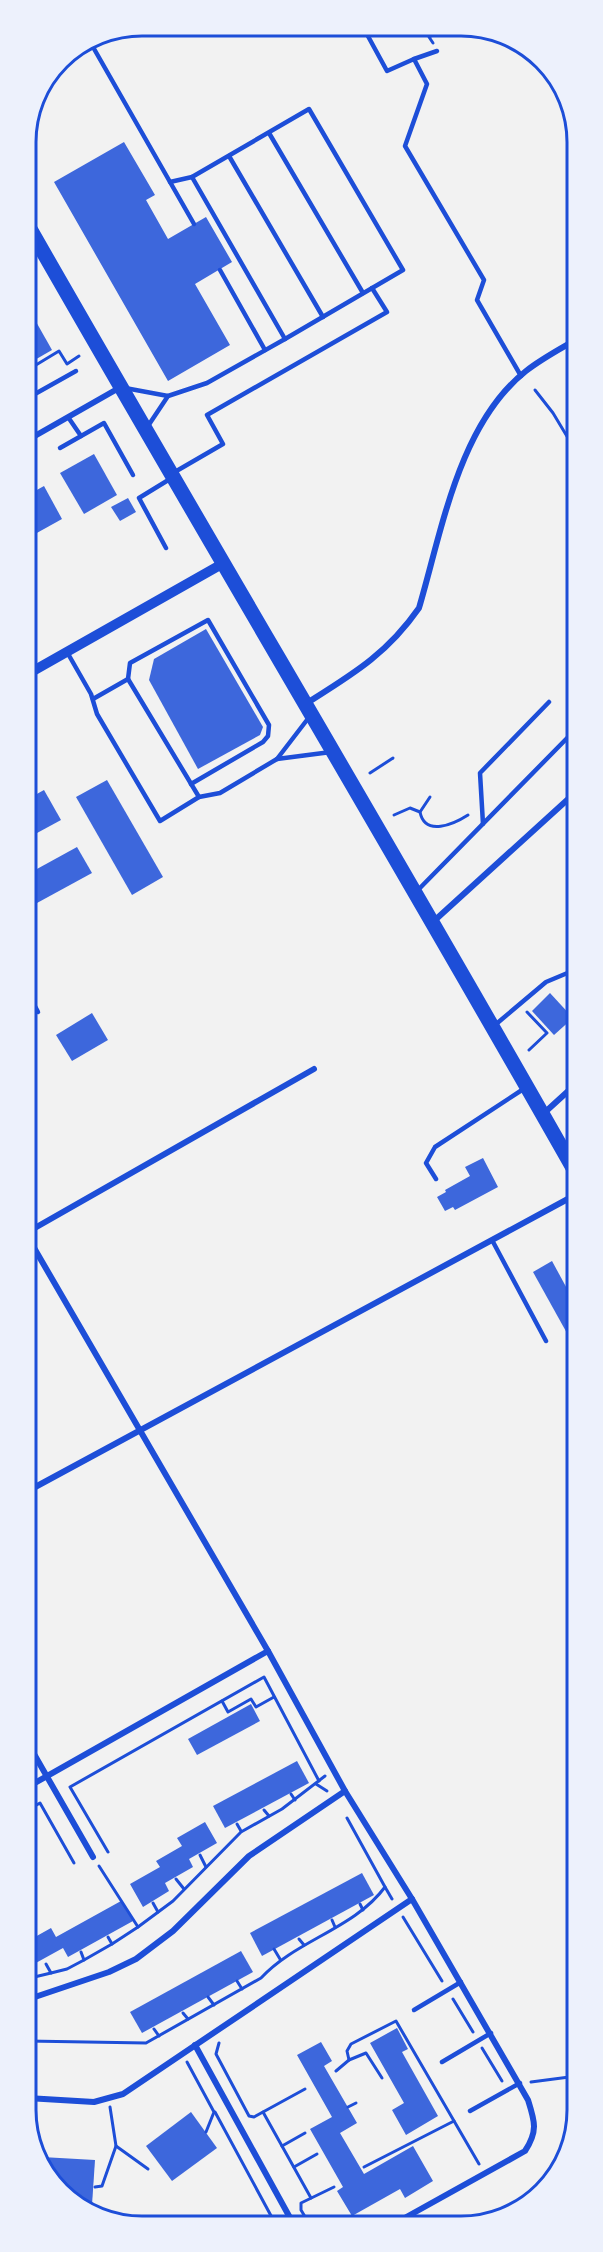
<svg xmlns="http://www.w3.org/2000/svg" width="603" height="2252" font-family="Cabin,sans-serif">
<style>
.building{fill:#3d67dc}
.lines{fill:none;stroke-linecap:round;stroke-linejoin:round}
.path{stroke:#1d4ed8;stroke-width:3}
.service{stroke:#1d4ed8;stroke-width:4.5}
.minor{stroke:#1d4ed8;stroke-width:6}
.tertiary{stroke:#1d4ed8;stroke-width:10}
.trunk{stroke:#1d4ed8;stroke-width:15}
.rim{fill:none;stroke:#1d4ed8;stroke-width:3}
</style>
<rect width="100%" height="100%" fill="#f2f2f2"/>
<g class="building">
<polygon points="124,142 155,195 146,200 168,239 206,217 232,262 195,284 230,345 168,381 54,182"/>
<polygon points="26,304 52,350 26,365"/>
<polygon points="94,454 117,495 84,514 60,473"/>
<polygon points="44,486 62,519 26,539 26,496"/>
<polygon points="128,498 136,512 120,521 111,507"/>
<polygon points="206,629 263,727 260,735 198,769 149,680 154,659"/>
<polygon points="107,780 163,877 132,895 76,797"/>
<polygon points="44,790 61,820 26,839 26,800"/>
<polygon points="77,847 92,873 26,909 26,875"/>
<polygon points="550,993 573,1018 554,1035 532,1011"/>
<polygon points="92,1013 108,1040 72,1061 56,1035"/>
<polygon points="483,1158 498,1187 455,1210 453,1207 445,1211 437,1197 446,1192 445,1190 470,1176 465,1167"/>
<polygon points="552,1261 577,1307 577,1330 568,1335 533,1272"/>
<polygon points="251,1704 260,1721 197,1755 188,1739"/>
<polygon points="297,1761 309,1783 225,1828 213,1806"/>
<polygon points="205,1822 217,1843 189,1859 193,1867 165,1883 169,1891 143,1907 130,1884 160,1867 156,1861 182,1846 177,1838"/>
<polygon points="362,1873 374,1895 262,1956 250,1933"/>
<polygon points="121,1901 133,1921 68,1957 63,1948 34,1964 26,1951 26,1942 51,1928 56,1937"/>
<polygon points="241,1951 253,1972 142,2033 130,2012"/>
<polygon points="397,2028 408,2049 402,2052 438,2116 406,2135 392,2110 404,2103 370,2043"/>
<polygon points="321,2042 332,2061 324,2066 357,2123 340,2133 364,2174 413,2146 433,2181 405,2198 400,2189 352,2216 337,2191 343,2187 310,2129 332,2117 297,2055"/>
<polygon points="191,2112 217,2148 172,2181 146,2146"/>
<polygon points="42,2157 95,2160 92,2205 82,2204 59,2192"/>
</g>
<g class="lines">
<g class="path">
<polyline points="433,43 429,37 448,28"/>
<polyline points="33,382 26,371 59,351 67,364 79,356"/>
<polyline points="535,390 553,413 577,453"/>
<polyline points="370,773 393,758"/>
<path d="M 430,797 L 420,812 C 425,837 454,824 468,815"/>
<polyline points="394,815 410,808 420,812"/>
<polyline points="527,1012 547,1033 529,1050"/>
<polyline points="222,1701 228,1712 251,1699 256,1707 274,1697"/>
<polyline points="316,1784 327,1791"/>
<polyline points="291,1794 295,1800"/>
<polyline points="264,1810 269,1816"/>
<polyline points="26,1811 40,1803 74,1863"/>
<polyline points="237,1824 241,1831"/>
<polyline points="108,1852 70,1787 264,1677 319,1781"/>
<polyline points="200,1855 206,1867"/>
<polyline points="99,1866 138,1927 112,1944 108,1937"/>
<polyline points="176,1879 184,1889"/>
<polyline points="385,1887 392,1899"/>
<polyline points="153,1903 158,1912"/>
<polyline points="360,1904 363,1910"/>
<polyline points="403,1917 442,1981"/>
<polyline points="332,1920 335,1927"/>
<polyline points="138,1927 173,1901 241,1832 282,1809 325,1776"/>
<polyline points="299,1939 304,1945"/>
<polyline points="274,1949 280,1959"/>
<polyline points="84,1960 112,1944"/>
<polyline points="51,1973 67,1969 84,1960 81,1952"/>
<polyline points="26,1979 51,1973 46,1964"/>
<polyline points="237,1981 242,1989"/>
<polyline points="208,1997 214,2005"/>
<polyline points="453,1999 473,2032"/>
<polyline points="183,2013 188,2019"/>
<polyline points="154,2029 159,2036"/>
<path d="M 27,2041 L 146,2043 L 261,1978 C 296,1940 354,1929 385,1887 L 347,1818"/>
<polyline points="219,2043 216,2054 249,2116 254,2117 263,2112 311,2198"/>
<polyline points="482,2048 502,2081"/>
<polyline points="349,2060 366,2053 382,2078"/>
<polyline points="187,2062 214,2112 206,2132"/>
<polyline points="336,2071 349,2060 347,2051 351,2044 396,2021 479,2164"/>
<polyline points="531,2082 577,2076"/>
<polyline points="110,2107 116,2146 148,2169"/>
<polyline points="348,2107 356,2103"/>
<polyline points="215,2112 276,2225"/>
<polyline points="263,2112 305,2089"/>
<polyline points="29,2130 30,2108"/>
<polyline points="282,2146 305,2133"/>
<polyline points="294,2167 317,2154"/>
<polyline points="364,2167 454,2121"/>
<polyline points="95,2187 102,2186 116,2146"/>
<polyline points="310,2225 301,2210 301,2203 334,2187"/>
</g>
<g class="service">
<polyline points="363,27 387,71 414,59 427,84 405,146 484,280 477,300 521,376"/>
<polyline points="89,40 194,224"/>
<polyline points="414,59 437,51"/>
<polyline points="269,133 363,293"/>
<polyline points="229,156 323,317"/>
<polyline points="192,177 309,109 403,270 285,339"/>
<polyline points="220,270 265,350"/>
<polyline points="125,388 168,396 207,383 285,339 192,177 170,182"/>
<polyline points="26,399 76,371"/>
<polyline points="68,417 81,436"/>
<polyline points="148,426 168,396"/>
<polyline points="60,448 104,423 133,475"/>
<polyline points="173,473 223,444 207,415 387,312 372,288"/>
<polyline points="166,548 139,498 170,479"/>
<polyline points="67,652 91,694 97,714 160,821 199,797 220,793 277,759 310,716"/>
<polyline points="128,679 130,663 208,620 269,725 268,736 263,742 191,784"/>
<polyline points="93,699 128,679 199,797"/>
<polyline points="277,759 331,752"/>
<polyline points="483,824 480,773 549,702"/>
<polyline points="417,891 577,728"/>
<polyline points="26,989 38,1012"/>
<polyline points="495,1025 546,982 577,969"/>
<polyline points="436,1179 426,1163 435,1147 525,1088"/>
<polyline points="492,1240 546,1341"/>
<polyline points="414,2010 461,1982"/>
<polyline points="442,2062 491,2033"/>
<polyline points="470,2111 520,2083"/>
</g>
<g class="minor">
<polyline points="26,441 119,388"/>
<path d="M 307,703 C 353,674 387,654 419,608 C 442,530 459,424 526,371 C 541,359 560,349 577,339"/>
<polyline points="434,921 577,791"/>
<polyline points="543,1114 577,1083"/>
<polyline points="26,1233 314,1069"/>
<path d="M 26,1234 L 268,1651 L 345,1791 L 412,1899 L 528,2100 C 535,2122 538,2131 525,2151 L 392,2225"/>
<polyline points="26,1492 577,1194"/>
<polyline points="26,1740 93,1857"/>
<polyline points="26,1788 268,1651"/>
<polyline points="26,2000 109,1972 136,1959 173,1931 249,1856 345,1791"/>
<polyline points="195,2045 294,2225"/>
<polyline points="27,2098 94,2102 123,2094 412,1899"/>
</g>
<polyline class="tertiary" points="26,675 222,564"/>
<path class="trunk" d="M 26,222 C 208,541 396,855 577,1175"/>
</g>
<path d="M0 0H603V2252H0ZM142 36H461A106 106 0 0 1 567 142V2110A106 106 0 0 1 461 2216H142A106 106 0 0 1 36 2110V142A106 106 0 0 1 142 36Z" fill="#edf1fc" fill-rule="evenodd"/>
<path class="rim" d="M142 36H461A106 106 0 0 1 567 142V2110A106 106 0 0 1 461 2216H142A106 106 0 0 1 36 2110V142A106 106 0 0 1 142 36Z"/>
</svg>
